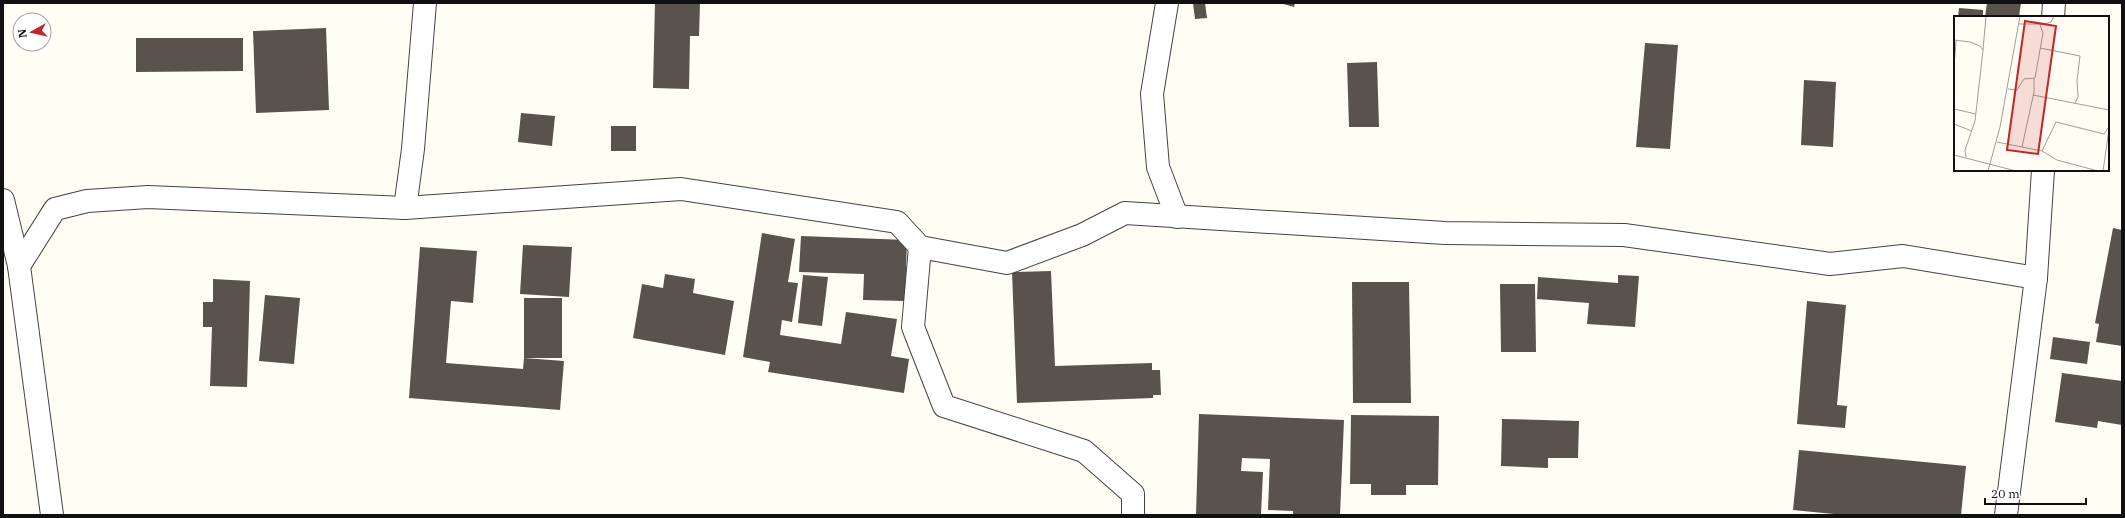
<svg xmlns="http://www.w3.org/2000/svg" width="2125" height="518" font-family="'IBM Plex Serif',serif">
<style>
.building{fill:#5a524c}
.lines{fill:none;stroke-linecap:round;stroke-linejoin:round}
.minor-casing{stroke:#434343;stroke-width:24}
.minor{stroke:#fff;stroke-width:22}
.inset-road{fill:none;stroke:#9f9e99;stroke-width:1}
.view{fill:#c5242b;fill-opacity:0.15;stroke:#c5242b;stroke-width:2}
.inset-edge{fill:none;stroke:#101010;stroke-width:2}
</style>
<rect width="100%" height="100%" fill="#fffdf4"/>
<g class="building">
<polygon points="655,3 700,3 699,36 690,36 689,89 653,88"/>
<polygon points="1193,3 1205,3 1207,18 1195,19"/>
<polygon points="1280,3 1295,3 1294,7"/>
<polygon points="1987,3 2021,3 2019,17 1985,17"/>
<polygon points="1959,8 1983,10 1983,17 1958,17"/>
<polygon points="326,28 329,110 256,113 253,31"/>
<polygon points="136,38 243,38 243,71 136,72"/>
<polygon points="1645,43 1678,45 1670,149 1636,147"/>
<polygon points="1377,62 1379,127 1349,127 1347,63"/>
<polygon points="1804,80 1836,82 1833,147 1801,145"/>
<polygon points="521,113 555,116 552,146 518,142"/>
<rect x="611" y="126" width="25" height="25"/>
<polygon points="2113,228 2122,230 2122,346 2096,342 2099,324 2095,323"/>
<polygon points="762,233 795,239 788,282 798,283 792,322 782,320 780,335 841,344 846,312 897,319 891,356 909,359 904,393 768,372 770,362 743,357"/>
<polygon points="801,236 907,240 905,301 863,300 864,274 799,272"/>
<polygon points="523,245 572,247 569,297 520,294"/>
<polygon points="420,247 477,251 473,303 451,301 446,363 523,369 524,358 564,361 560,410 409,398"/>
<polygon points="1051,271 1055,366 1152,363 1152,370 1160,370 1161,395 1153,395 1153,398 1017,403 1012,272"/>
<polygon points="665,274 695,279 693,293 734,301 725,355 633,338 642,284 663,288"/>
<polygon points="803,275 828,277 822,326 798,323"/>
<polygon points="1618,275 1639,276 1635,327 1587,324 1589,303 1537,299 1538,277 1618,283"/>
<polygon points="213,279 250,281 247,387 210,386 212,327 203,327 203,302 213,302"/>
<polygon points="1352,282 1409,282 1411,403 1353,403"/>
<polygon points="1500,284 1535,284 1536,352 1501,352"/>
<polygon points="265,295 300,298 294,364 259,361"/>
<rect x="524" y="298" width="38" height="60"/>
<polygon points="1807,301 1846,305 1837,405 1847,406 1845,428 1797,424"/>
<polygon points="2053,337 2090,342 2087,364 2050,359"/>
<polygon points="2062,373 2122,381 2122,425 2098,421 2097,428 2055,422"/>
<polygon points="1199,414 1344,420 1340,515 1293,515 1293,511 1268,510 1270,459 1242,458 1241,471 1263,472 1261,515 1196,515"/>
<polygon points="1351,415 1439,416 1438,485 1406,485 1406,495 1371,495 1371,484 1350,484"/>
<polygon points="1502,419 1579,421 1578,458 1548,458 1548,468 1501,466"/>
<polygon points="1799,450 1966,466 1961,515 1844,515 1793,510"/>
</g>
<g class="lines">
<g class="minor-casing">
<g id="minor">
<polyline points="1167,3 1152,94 1158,167 1177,217"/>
<polyline points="2053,17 2054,3"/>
<polyline points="3,200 19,266 52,515"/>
<polyline points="405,208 413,149 425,3"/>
<polyline points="920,247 1007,263 1082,235 1125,213 1445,233 1624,235 1830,264 1903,256 2036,278"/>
<polyline points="19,266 55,209 87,201 148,197 405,208 681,189 897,222 920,247 913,327 944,406 1084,451 1133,494 1133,515"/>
<polyline points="2006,515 2036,278 2043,170"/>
</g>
</g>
<use href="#minor" class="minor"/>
</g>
<g transform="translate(1954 16)">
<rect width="155" height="155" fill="#fffdf4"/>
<path class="inset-road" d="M 65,8 L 91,8 L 97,6 L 100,0M 0,24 L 16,26 L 26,30 L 29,34 L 21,105 L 11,134 L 12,141M 86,32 L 126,40 L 123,65 L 124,81 L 121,87M 29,34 L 32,0M 0,51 L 2,25M 54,73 L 63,74 L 70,63 L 81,62 L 89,17 L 86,9M 79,79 L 155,94M 0,93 L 22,98M 0,108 L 18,115M 43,126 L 88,135 L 103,144 L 144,155M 68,131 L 80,76 L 80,63M 88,135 L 102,106 L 150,118 L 155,111M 0,139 L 62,155M 34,155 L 46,111 L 66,0M 149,155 L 155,113"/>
<path class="view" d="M 71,5 L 102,10 L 84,138 L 53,134 Z"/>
<rect width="155" height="155" class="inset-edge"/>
</g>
<rect width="2125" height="518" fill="none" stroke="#101010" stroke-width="8"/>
<g transform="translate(32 32) rotate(262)"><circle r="19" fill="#ffffff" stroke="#9f9f9f"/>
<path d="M0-3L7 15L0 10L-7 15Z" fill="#c5242b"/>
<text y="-6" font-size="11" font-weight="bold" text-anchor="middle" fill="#101010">N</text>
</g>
<path d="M1985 498v6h101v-6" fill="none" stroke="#101010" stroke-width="2"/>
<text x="1991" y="498" font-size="12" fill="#101010" stroke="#ffffff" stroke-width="3" paint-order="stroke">20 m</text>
</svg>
